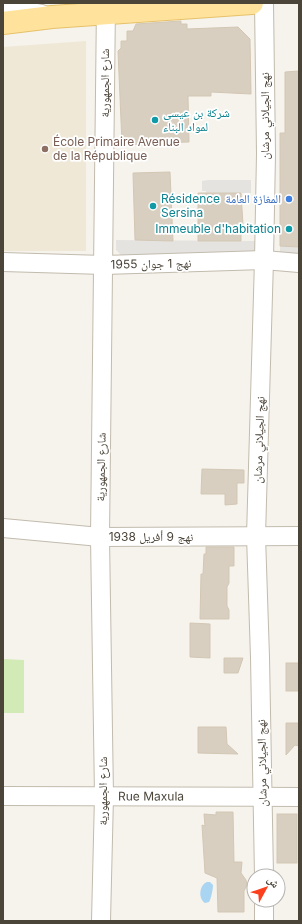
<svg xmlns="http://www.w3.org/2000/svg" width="302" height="924" font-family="Inter,'Noto Naskh Arabic',sans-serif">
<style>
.education{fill:#efe8d6}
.green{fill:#d2eab5}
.parking{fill:#e5e3e0}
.water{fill:#a9d4f2}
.building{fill:#d8cfc1;stroke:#d3c7b4}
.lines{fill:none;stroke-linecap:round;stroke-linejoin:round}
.minor-casing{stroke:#c2bbae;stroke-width:20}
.primary-casing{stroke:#e6c16a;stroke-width:24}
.minor{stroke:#fff;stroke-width:18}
.primary{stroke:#ffe39c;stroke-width:22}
.culture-dot{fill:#0f9aa8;stroke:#fff;stroke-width:1.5}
.education-dot{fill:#8d6e63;stroke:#fff;stroke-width:1.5}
.shop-dot{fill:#3f7fe0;stroke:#fff;stroke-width:1.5}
.labels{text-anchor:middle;stroke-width:3.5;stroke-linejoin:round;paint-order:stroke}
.street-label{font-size:12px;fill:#4b4439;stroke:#fff}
.culture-label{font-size:12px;fill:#0d838f;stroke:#fff;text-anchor:start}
.education-label{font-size:12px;fill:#785e54;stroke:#fff;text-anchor:start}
.shop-label{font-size:12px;fill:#366cbe;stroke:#fff;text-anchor:end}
</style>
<rect width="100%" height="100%" fill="#f6f3ec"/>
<polygon class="education" points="86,41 86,251 3,251 3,47"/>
<polygon class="green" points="3,659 24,660 24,713 3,713"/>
<g class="parking">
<polygon points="208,180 251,180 251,193 206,193 206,191 202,191 202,181"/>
<polygon points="116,240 255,241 255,256 121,255 116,250"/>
<polygon points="280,246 299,247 299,257 280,256"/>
</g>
<path class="water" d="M 207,882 L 210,882 L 213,885 C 213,889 211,899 209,902 L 205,903 C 198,899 199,885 207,882 Z"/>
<g class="building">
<polygon points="181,21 181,24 187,24 187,29 238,27 250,39 251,94 211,92 211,96 188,96 189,142 149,143 149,145 122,144 118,51 121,48 121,41 127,41 127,31 133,31 136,24"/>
<polygon points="299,71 299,247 280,246 280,133 285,133 285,72"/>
<polygon points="170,172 173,241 135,240 133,173"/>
<polygon points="198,193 241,193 243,225 241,225 241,241 198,241"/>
<polygon points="202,469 244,470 244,483 237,483 237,504 225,505 225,494 201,494"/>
<polygon points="206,547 234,547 234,566 229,566 229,583 227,587 227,606 229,610 229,619 200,619 201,574 203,574 204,554 206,554"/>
<polygon points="190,623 210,624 210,658 190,657"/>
<polygon points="224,658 243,658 238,673 224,673"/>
<rect x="286" y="663" width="13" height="28"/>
<polygon points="286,723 299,723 299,746 295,745 286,755"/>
<polygon points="198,727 226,727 227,744 238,754 198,753"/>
<polygon points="216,812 233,812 234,862 242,862 241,873 246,880 247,885 244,891 244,912 218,912 217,878 205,873 202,825 205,826 204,814 216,815"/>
<rect x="277" y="814" width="20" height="49"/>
</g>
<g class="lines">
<g class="minor-casing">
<g id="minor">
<polyline points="3,10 22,10 42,14"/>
<polyline points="3,262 104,265 264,260 299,263"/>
<polyline points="3,528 100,537 299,536"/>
<path id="s1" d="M 3,796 L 299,797"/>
<polyline points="264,876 260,657 256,536 264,260 266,154 264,3"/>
<polyline points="264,900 264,921"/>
<polyline points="101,921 104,796 100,537 106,3"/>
</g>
</g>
<g class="primary-casing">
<polyline id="primary" points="3,23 52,17 252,3"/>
</g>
<use href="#minor" class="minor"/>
<use href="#primary" class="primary"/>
</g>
<g class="culture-dot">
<circle cx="155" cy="120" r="4"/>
<circle cx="153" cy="206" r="4"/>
<circle cx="289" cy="229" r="4"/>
</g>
<circle class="education-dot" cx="45" cy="149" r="4"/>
<circle class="shop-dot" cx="289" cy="199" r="4"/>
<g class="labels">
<g class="street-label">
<text transform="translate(105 83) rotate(-90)" y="4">شارع الجمهورية</text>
<text transform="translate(265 116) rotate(-90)" y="4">نهج الجيلاني مرشان</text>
<text transform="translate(151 264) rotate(-1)" y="4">نهج 1 جوان 1955</text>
<text transform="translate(259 440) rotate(-88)" y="4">نهج الجيلاني مرشان</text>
<text transform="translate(101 467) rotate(-89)" y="4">شارع الجمهورية</text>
<text x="151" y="541">نهج 9 أفريل 1938</text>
<text transform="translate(262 763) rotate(-91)" y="4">نهج الجيلاني مرشان</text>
<text transform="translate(103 791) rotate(-90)" y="4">شارع الجمهورية</text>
<text dy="4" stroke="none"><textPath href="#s1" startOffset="148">Rue Maxula</textPath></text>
</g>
<g class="culture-label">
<text x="163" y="117">شركة بن عيسى<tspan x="163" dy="14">لمواد البناء</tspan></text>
<text x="161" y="203">Résidence<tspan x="161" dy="14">Sersina</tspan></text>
<text x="281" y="233" text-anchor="end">Immeuble d'habitation</text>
</g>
<g class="education-label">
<text x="53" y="146">École Primaire Avenue<tspan x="53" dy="14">de la République</tspan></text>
</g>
<g class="shop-label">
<text x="281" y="203">المغازة العامة</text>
</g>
</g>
<rect width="302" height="924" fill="none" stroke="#4b4439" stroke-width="8"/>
<g transform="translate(266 888) rotate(50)"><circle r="19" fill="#ffffff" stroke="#b7b4b0"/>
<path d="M0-3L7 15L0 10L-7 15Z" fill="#fc3f1d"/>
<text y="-6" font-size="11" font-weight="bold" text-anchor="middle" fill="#4b4439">ش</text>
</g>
</svg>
